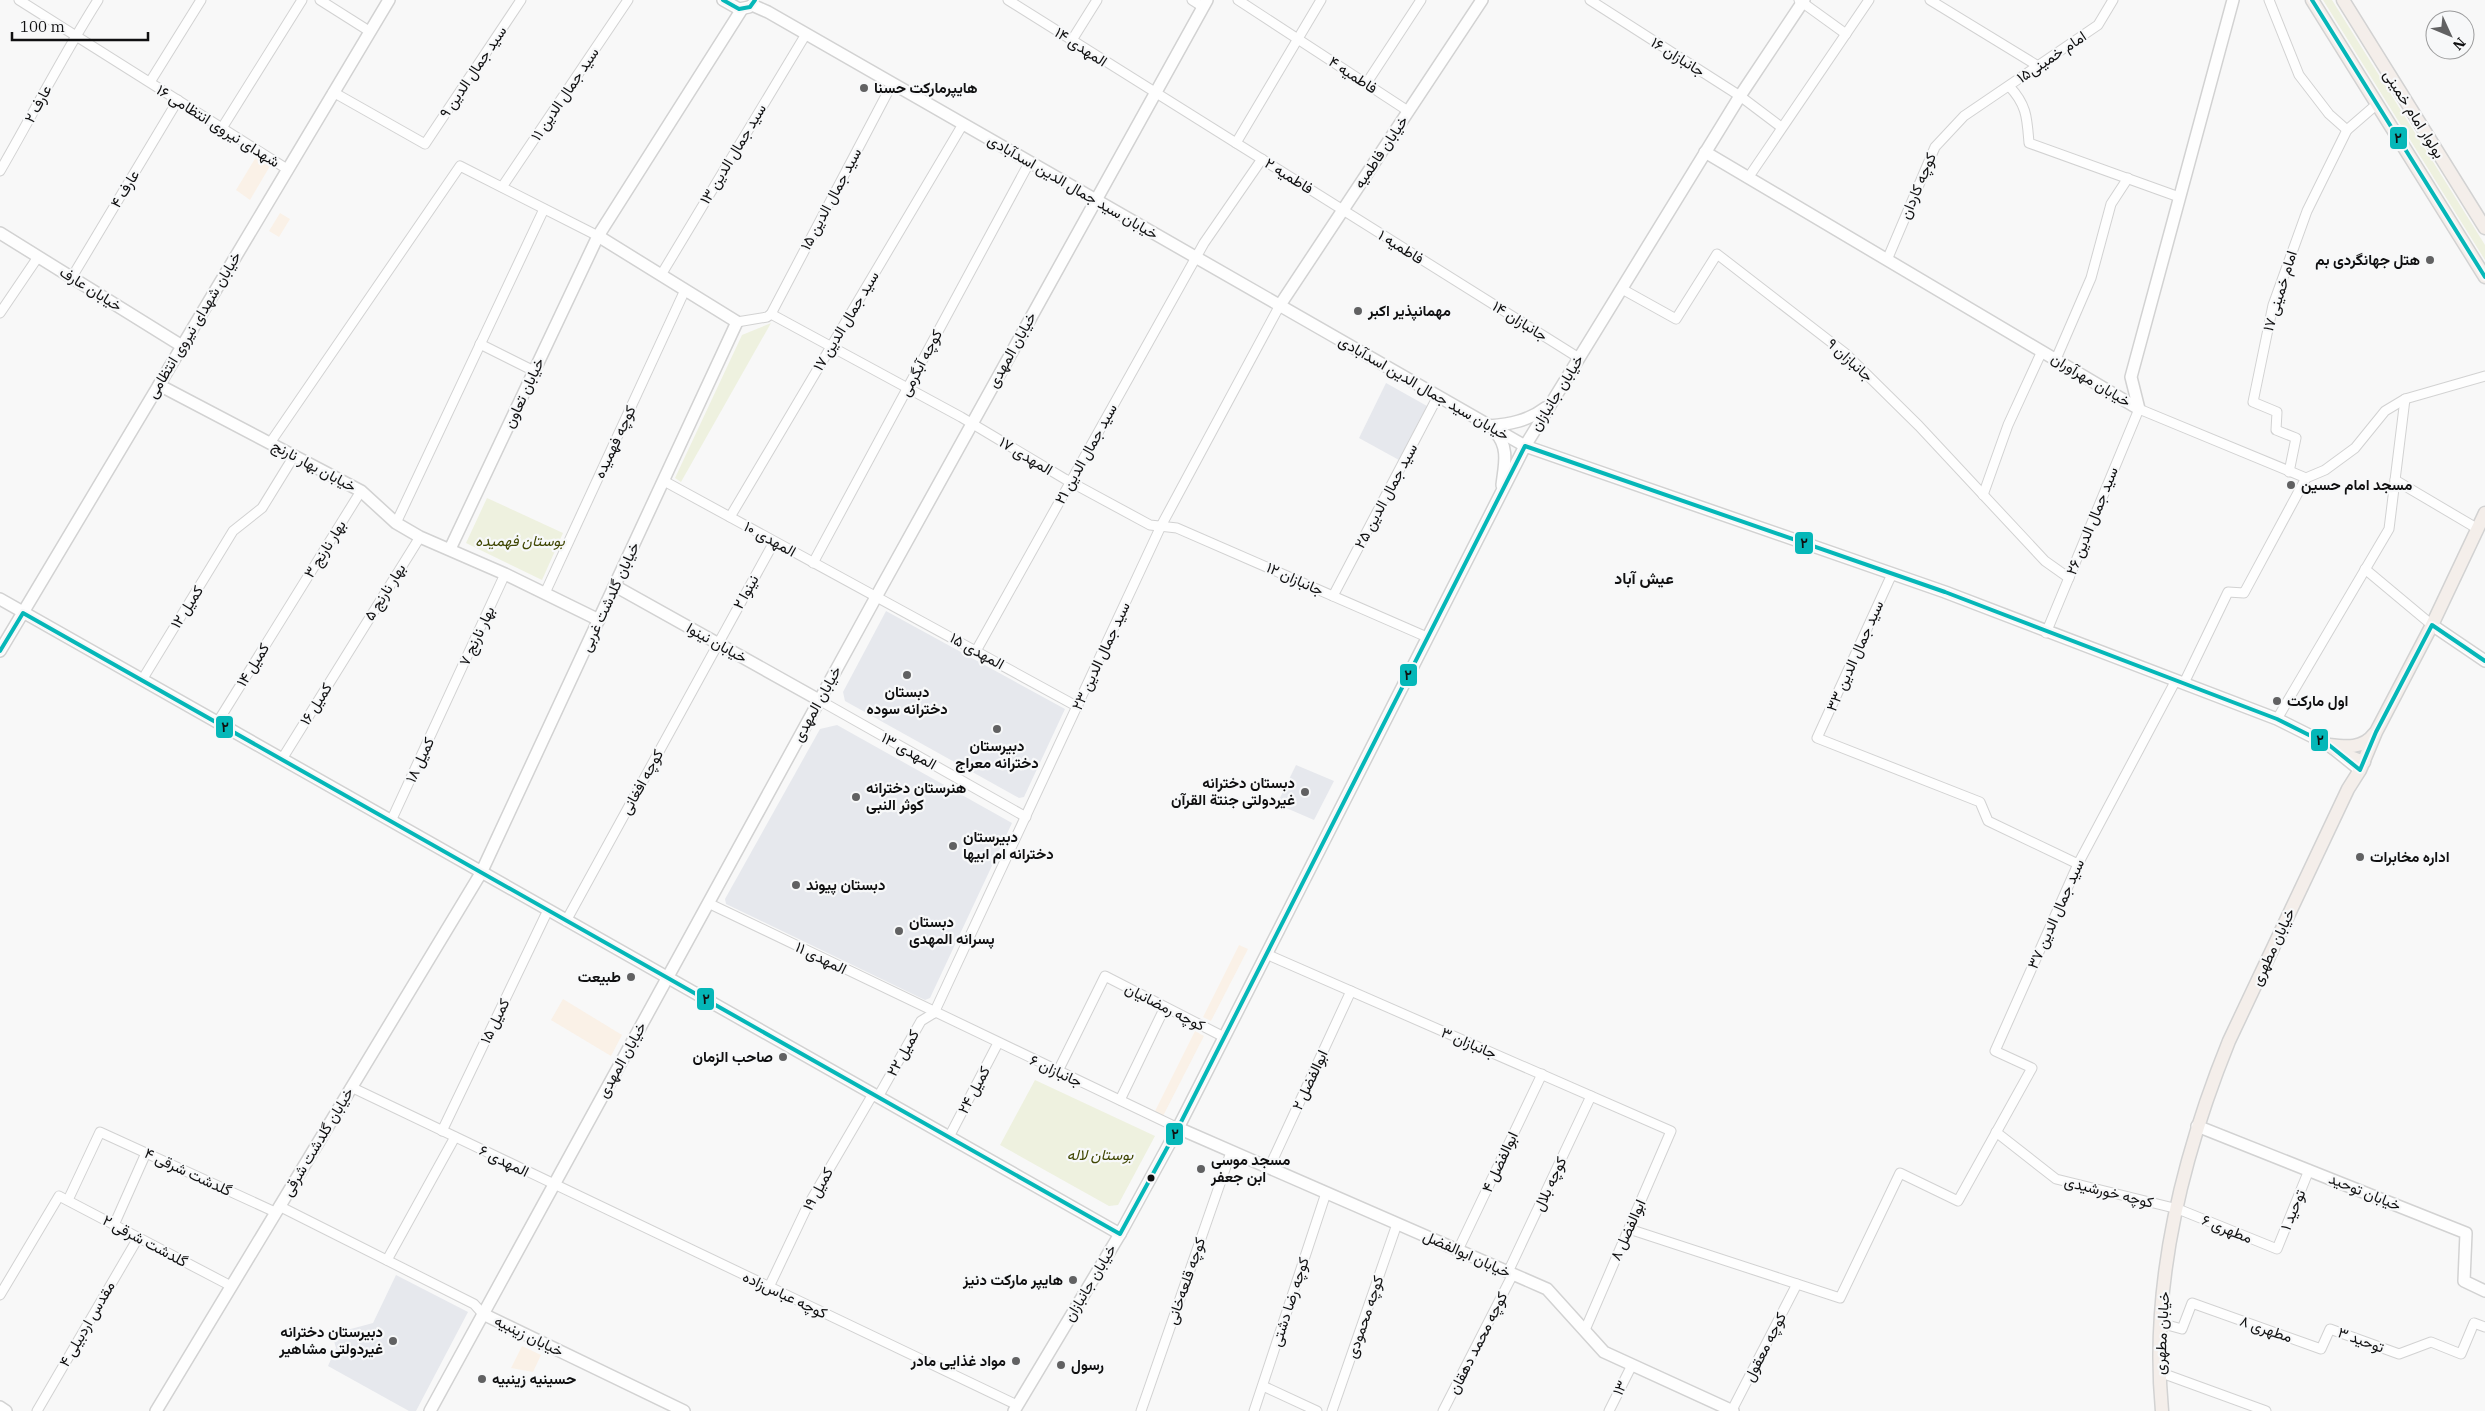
<svg xmlns="http://www.w3.org/2000/svg" width="2485" height="1411" font-family="'IBM Plex Serif',Vazirmatn,serif">
<style>
.commercial{fill:#faf1e7}
.built{fill:#e6e8ed}
.green{fill:#eef1df}
.lines{fill:none;stroke-linecap:round;stroke-linejoin:round}
.street-casing{stroke:#d2d2d2;stroke-width:11}
.secondary-casing{stroke:#d2d2d2;stroke-width:14}
.primary-casing{stroke:#d2d2d2;stroke-width:15}
.street{stroke:#fefefe;stroke-width:9}
.secondary{stroke:#fefefe;stroke-width:11}
.primary{stroke:#f4eeea;stroke-width:12}
.bus-1-casing{stroke:#f7f8f9;stroke-width:8}
.bus-1{stroke:#05b7b8;stroke-width:4}
.poi-dot{fill:#616162;stroke:#f7f8f9;stroke-width:2}
.bus-dot{fill:#101011;stroke:#f7f8f9;stroke-width:2}
.labels{text-anchor:middle;stroke-width:4.5;stroke-linejoin:round;paint-order:stroke}
.street-label{font-size:15px;fill:#101011;stroke:#f7f8f9}
.poi-label{font-size:15px;font-weight:bold;fill:#101011;stroke:#f7f8f9;text-anchor:start}
.park-label{font-size:15px;font-style:italic;fill:#3f4602;stroke:#f7f8f9}
.neighbourhood-label{font-size:16px;font-weight:bold;fill:#101011;stroke:#f7f8f9}
.line-badge{stroke:#f7f8f9;stroke-width:2}
.pale-badge-label{font-size:14px;text-anchor:middle;font-weight:bold;fill:#111}
</style>
<rect width="100%" height="100%" fill="#f8f8f8"/>
<g class="commercial">
<polygon points="256,157 270,166 250,200 236,190"/>
<polygon points="280,213 290,219 279,237 269,231"/>
<polygon points="1239,945 1248,949 1211,1021 1203,1017"/>
<polygon points="563,999 622,1035 611,1056 551,1020"/>
<polygon points="1195,1031 1204,1036 1163,1116 1155,1111"/>
<polygon points="522,1346 541,1355 533,1372 511,1368"/>
</g>
<g class="built">
<polygon points="1386,383 1427,406 1399,460 1359,438"/>
<polygon points="886,611 1065,709 1024,797 1019,798 845,701 843,692"/>
<polygon points="837,725 1012,823 930,998 925,1000 726,904 725,899 820,729"/>
<polygon points="1296,765 1334,781 1314,820 1277,804"/>
<polygon points="396,1275 468,1312 416,1411 409,1411 328,1366 336,1348 332,1334 373,1323"/>
</g>
<g class="green">
<polygon points="2323,0 2332,0 2485,245 2485,260"/>
<polygon points="771,323 681,482 675,478 742,335"/>
<polygon points="487,498 563,533 542,580 466,543"/>
<polygon points="1035,1080 1155,1136 1118,1205 1109,1206 1000,1145"/>
</g>
<g class="lines">
<g class="street-casing">
<g id="street">
<polyline points="19,0 287,169"/>
<polyline points="320,0 369,31"/>
<polyline points="1008,0 1579,358"/>
<polyline points="1192,0 1203,7"/>
<polyline points="1238,0 1408,111"/>
<polyline points="1590,0 1740,96 1781,127"/>
<polyline points="1799,0 1846,34"/>
<polyline points="1930,0 2038,66"/>
<polyline points="2269,0 2299,75 2329,114 2347,130"/>
<polyline points="1072,40 1097,0"/>
<polyline points="150,82 201,0"/>
<polyline points="1366,84 1421,0"/>
<path d="M 2009,86 C 2027,105 2027,118 2029,143 L 2179,197"/>
<polyline points="333,92 425,144 521,0"/>
<polyline points="222,128 302,0"/>
<polyline points="1236,143 1321,0"/>
<path d="M 0,171 C 33,114 63,55 98,0"/>
<polyline points="1748,178 1869,0"/>
<polyline points="502,187 628,0"/>
<polyline points="1887,260 1935,147 1964,116 2098,25 2113,0"/>
<polyline points="661,275 806,34"/>
<polyline points="72,277 178,100"/>
<polyline points="1622,289 1676,319 1717,254 1845,353 1919,426 2045,561 2069,578"/>
<polyline points="0,313 38,257"/>
<polyline points="771,314 961,417 1065,479 1150,525 1177,528 1427,637"/>
<polyline points="737,322 767,317 771,314 892,84"/>
<polyline points="480,344 534,371"/>
<polyline points="2056,359 2091,278 2111,204 2128,178"/>
<polyline points="270,443 460,166 598,236"/>
<polyline points="2289,472 2296,438 2276,430 2277,412 2253,402 2273,305 2307,211 2347,130 2377,104"/>
<polyline points="2306,478 2325,470 2355,448 2385,411 2405,399 2485,376"/>
<polyline points="2395,480 2478,529"/>
<polyline points="664,481 1078,707"/>
<polyline points="1983,495 2008,425 2042,351"/>
<polyline points="730,517 963,124"/>
<polyline points="396,523 544,209"/>
<polyline points="813,563 1029,163"/>
<polyline points="2365,569 2432,625"/>
<polyline points="1892,574 1817,738 1980,802 1988,821 2078,864"/>
<polyline points="545,593 685,290"/>
<polyline points="1333,596 1438,396"/>
<polyline points="2046,633 2139,409 2306,478"/>
<polyline points="976,651 1204,243 1262,159"/>
<polyline points="142,680 233,531 262,508 294,456"/>
<polyline points="2184,683 2228,592 2244,593 2306,478"/>
<polyline points="819,700 1026,817"/>
<polyline points="2277,719 2389,529 2405,399"/>
<polyline points="217,723 361,491"/>
<polyline points="282,759 420,537"/>
<polyline points="391,821 505,574"/>
<polyline points="708,903 1178,1128"/>
<polyline points="566,921 774,542"/>
<polyline points="1266,954 1671,1131 1585,1330"/>
<polyline points="934,1013 1161,526 1280,305"/>
<polyline points="1058,1071 1105,976 1224,1037"/>
<polyline points="351,1087 1017,1405"/>
<polyline points="878,1097 921,1021 934,1013"/>
<polyline points="1120,1100 1165,1007"/>
<polyline points="442,1131 548,910"/>
<polyline points="1996,1132 2056,1179 2178,1209 2277,1249 2309,1170"/>
<polyline points="949,1137 998,1043"/>
<polyline points="1269,1168 1351,991"/>
<polyline points="68,1200 100,1132 275,1212"/>
<polyline points="279,1206 474,1304 483,1314"/>
<polyline points="114,1225 146,1153"/>
<polyline points="1629,1229 1840,1298 1900,1173 1958,1201 2032,1068 1995,1051 2078,864 2176,680"/>
<polyline points="1458,1250 1542,1074"/>
<polyline points="387,1260 455,1137"/>
<polyline points="1508,1272 1591,1096"/>
<polyline points="769,1287 807,1207 873,1094"/>
<polyline points="0,1295 59,1196 231,1286"/>
<polyline points="2160,1323 2182,1329 2192,1303 2321,1349 2330,1329 2399,1354 2431,1342 2461,1354 2474,1323 2485,1327"/>
<polyline points="2159,1372 2266,1411"/>
<polyline points="1263,1386 1317,1411"/>
<polyline points="1732,1410 1797,1284"/>
<polyline points="37,1411 138,1238"/>
<polyline points="1141,1411 1231,1152"/>
<polyline points="1254,1411 1326,1193"/>
<polyline points="1332,1411 1397,1224"/>
<polyline points="1443,1411 1513,1274"/>
<polyline points="1609,1411 1632,1365"/>
</g>
</g>
<g class="secondary-casing">
<g id="secondary">
<polyline points="723,0 739,9 749,7"/>
<polyline points="752,5 768,12 1525,446 1945,592 2277,719 2329,745 2360,770"/>
<polyline points="1705,152 2139,409"/>
<polyline points="0,233 182,346"/>
<polyline points="1280,305 1482,0"/>
<polyline points="159,385 361,491 396,523 420,537 505,574 599,620"/>
<polyline points="2139,409 2131,377 2233,0"/>
<path d="M 1489,426 C 1510,424 1528,421 1545,408"/>
<path d="M 1495,432 C 1510,447 1504,467 1502,485"/>
<polyline points="450,549 598,236 742,9"/>
<polyline points="615,586 819,700"/>
<polyline points="0,599 1120,1234"/>
<polyline points="2432,625 2485,661"/>
<polyline points="0,651 389,0"/>
<polyline points="2197,1126 2466,1233 2464,1281 2485,1291"/>
<polyline points="1178,1128 1547,1289 1604,1352 1733,1411"/>
<polyline points="483,1314 684,1411"/>
<polyline points="0,1407 6,1411"/>
<polyline points="156,1411 481,873 737,322 598,236"/>
<polyline points="430,1411 876,597 1207,0"/>
<polyline points="1014,1411 1120,1234 1178,1128 1525,446 1740,96 1804,0"/>
</g>
</g>
<g class="primary-casing">
<g id="primary">
<polyline points="2312,0 2485,277"/>
<polyline points="2343,0 2485,228"/>
<path d="M 2329,745 C 2346,747 2363,749 2374,734"/>
<polyline points="2333,748 2348,756 2364,762"/>
<path d="M 2162,1411 C 2150,1285 2182,1157 2229,1041 L 2348,789 L 2360,770 L 2376,732 L 2432,625 L 2485,513"/>
</g>
</g>
<use href="#street" class="street"/>
<use href="#secondary" class="secondary"/>
<use href="#primary" class="primary"/>
<g class="bus-1-casing">
<g id="bus-1">
<polyline points="723,0 739,9 750,7 755,0"/>
<polyline points="2312,0 2485,277"/>
<polyline points="0,651 23,613 1120,1234 1178,1128 1525,446 1945,592 2277,719 2329,745 2360,770 2376,732 2432,625 2485,661"/>
</g>
</g>
<use href="#bus-1" class="bus-1"/>
</g>
<g class="poi-dot">
<circle cx="864" cy="88" r="5"/>
<circle cx="2430" cy="260" r="5"/>
<circle cx="1358" cy="311" r="5"/>
<circle cx="2291" cy="485" r="5"/>
<circle cx="907" cy="675" r="5"/>
<circle cx="2277" cy="701" r="5"/>
<circle cx="997" cy="729" r="5"/>
<circle cx="1305" cy="792" r="5"/>
<circle cx="856" cy="797" r="5"/>
<circle cx="953" cy="846" r="5"/>
<circle cx="2360" cy="857" r="5"/>
<circle cx="796" cy="885" r="5"/>
<circle cx="899" cy="931" r="5"/>
<circle cx="631" cy="977" r="5"/>
<circle cx="783" cy="1057" r="5"/>
<circle cx="1201" cy="1169" r="5"/>
<circle cx="1073" cy="1280" r="5"/>
<circle cx="393" cy="1341" r="5"/>
<circle cx="1016" cy="1361" r="5"/>
<circle cx="1061" cy="1365" r="5"/>
<circle cx="482" cy="1379" r="5"/>
</g>
<circle class="bus-dot" cx="1151" cy="1178" r="4.5"/>
<g class="labels">
<g class="street-label">
<text transform="translate(1081 47) rotate(33)" y="5">المهدی ۱۴</text>
<text transform="translate(2053 56) rotate(-34)" y="5">امام خمینی۱۵ ‍</text>
<text transform="translate(1678 57) rotate(32)" y="5">جانبازان ۱۶</text>
<text transform="translate(473 72) rotate(-56)" y="5">سید جمال الدین ۹</text>
<text transform="translate(1353 75) rotate(33)" y="5">فاطمیه ۴</text>
<text transform="translate(565 94) rotate(-56)" y="5">سید جمال الدین ۱۱</text>
<text transform="translate(38 104) rotate(-62)" y="5">عارف ۲</text>
<text transform="translate(2414 114) rotate(58)" y="5">بولوار امام خمینی</text>
<text transform="translate(218 126) rotate(32)" y="5">شهدای نیروی انتظامی ۱۶</text>
<text transform="translate(1381 152) rotate(-56)" y="5">خیابان فاطمیه</text>
<text transform="translate(733 154) rotate(-59)" y="5">سید جمال الدین ۱۳</text>
<text transform="translate(1289 176) rotate(32)" y="5">فاطمیه ۲</text>
<text transform="translate(1918 186) rotate(-67)" y="5">کوچه کاردان</text>
<text transform="translate(1073 187) rotate(30)" y="5">خیابان سید جمال الدین اسدآبادی</text>
<text transform="translate(125 189) rotate(-59)" y="5">عارف ۴</text>
<text transform="translate(831 199) rotate(-62)" y="5">سید جمال الدین ۱۵</text>
<text transform="translate(1401 247) rotate(32)" y="5">فاطمیه ۱</text>
<text transform="translate(91 289) rotate(32)" y="5">خیابان عارف</text>
<text transform="translate(2280 291) rotate(-73)" y="5">امام خمینی ۱۷</text>
<text transform="translate(846 321) rotate(-59)" y="5">سید جمال الدین ۱۷</text>
<text transform="translate(1520 321) rotate(32)" y="5">جانبازان ۱۴</text>
<text transform="translate(194 325) rotate(-59)" y="5">خیابان شهدای نیروی انتظامی</text>
<text transform="translate(1012 350) rotate(-61)" y="5">خیابان المهدی</text>
<text transform="translate(1850 360) rotate(42)" y="5">جانبازان ۹</text>
<text transform="translate(921 363) rotate(-62)" y="5">کوچه آبگرمی</text>
<text transform="translate(2091 380) rotate(31)" y="5">خیابان مهرآوران</text>
<text transform="translate(1424 388) rotate(30)" y="5">خیابان سید جمال الدین اسدآبادی</text>
<text transform="translate(524 393) rotate(-65)" y="5">خیابان تعاون</text>
<text transform="translate(1557 393) rotate(-58)" y="5">خیابان جانبازان</text>
<text transform="translate(615 442) rotate(-65)" y="5">کوچه فهمیده</text>
<text transform="translate(1086 454) rotate(-61)" y="5">سید جمال الدین ۲۱</text>
<text transform="translate(1026 456) rotate(31)" y="5">المهدی ۱۷</text>
<text transform="translate(314 466) rotate(28)" y="5">خیابان بهار نارنج</text>
<text transform="translate(1386 496) rotate(-62)" y="5">سید جمال الدین ۲۵</text>
<text transform="translate(2092 521) rotate(-68)" y="5">سید جمال الدین ۲۶</text>
<text transform="translate(770 539) rotate(29)" y="5">المهدی ۱۰</text>
<text transform="translate(325 549) rotate(-58)" y="5">بهار نارنج ۳</text>
<text transform="translate(1295 579) rotate(24)" y="5">جانبازان ۱۲</text>
<text transform="translate(385 592) rotate(-58)" y="5">بهار نارنج ۵</text>
<text transform="translate(746 592) rotate(-61)" y="5">نینوا ۲</text>
<text transform="translate(610 597) rotate(-65)" y="5">خیابان گلدشت غربی</text>
<text transform="translate(187 607) rotate(-58)" y="5">کمیل ۱۲</text>
<text transform="translate(477 636) rotate(-65)" y="5">بهار نارنج ۷</text>
<text transform="translate(717 643) rotate(29)" y="5">خیابان نینوا</text>
<text transform="translate(977 651) rotate(29)" y="5">المهدی ۱۵</text>
<text transform="translate(1101 656) rotate(-65)" y="5">سید جمال الدین ۲۳</text>
<text transform="translate(1855 656) rotate(-66)" y="5">سید جمال الدین ۳۳</text>
<text transform="translate(253 665) rotate(-58)" y="5">کمیل ۱۴</text>
<text transform="translate(316 704) rotate(-58)" y="5">کمیل ۱۶</text>
<text transform="translate(817 704) rotate(-61)" y="5">خیابان المهدی</text>
<text transform="translate(909 751) rotate(29)" y="5">المهدی ۱۳</text>
<text transform="translate(420 760) rotate(-65)" y="5">کمیل ۱۸</text>
<text transform="translate(642 782) rotate(-61)" y="5">کوچه افغانی</text>
<text transform="translate(2056 914) rotate(-66)" y="5">سید جمال الدین ۳۷</text>
<text transform="translate(2273 947) rotate(-65)" y="5">خیابان مطهری</text>
<text transform="translate(821 958) rotate(26)" y="5">المهدی ۱۱</text>
<text transform="translate(1165 1007) rotate(27)" y="5">کوچه رمضانیان</text>
<text transform="translate(495 1021) rotate(-64)" y="5">کمیل ۱۵</text>
<text transform="translate(1469 1043) rotate(23)" y="5">جانبازان ۳</text>
<text transform="translate(903 1053) rotate(-61)" y="5">کمیل ۲۲</text>
<text transform="translate(622 1060) rotate(-61)" y="5">خیابان المهدی</text>
<text transform="translate(1056 1071) rotate(25)" y="5">جانبازان ۶</text>
<text transform="translate(1310 1080) rotate(-65)" y="5">ابوالفضل ۲</text>
<text transform="translate(974 1090) rotate(-62)" y="5">کمیل ۲۴</text>
<text transform="translate(318 1142) rotate(-59)" y="5">خیابان گلدشت شرقی</text>
<text transform="translate(504 1161) rotate(26)" y="5">المهدی ۶</text>
<text transform="translate(1500 1162) rotate(-65)" y="5">ابوالفضل ۴</text>
<text transform="translate(188 1172) rotate(25)" y="5">گلدشت شرقی ۴</text>
<text transform="translate(1550 1184) rotate(-65)" y="5">کوچه بلال</text>
<text transform="translate(818 1189) rotate(-61)" y="5">کمیل ۱۹</text>
<text transform="translate(2109 1192) rotate(14)" y="5">کوچه خورشیدی</text>
<text transform="translate(2365 1192) rotate(22)" y="5">خیابان توحید</text>
<text transform="translate(2293 1210) rotate(-68)" y="5">توحید ۱</text>
<text transform="translate(2227 1229) rotate(22)" y="5">مطهری ۶</text>
<text transform="translate(1628 1230) rotate(-66)" y="5">ابوالفضل ۸</text>
<text transform="translate(145 1241) rotate(28)" y="5">گلدشت شرقی ۲</text>
<text transform="translate(1467 1254) rotate(24)" y="5">خیابان ابوالفضل</text>
<text transform="translate(1186 1281) rotate(-71)" y="5">کوچه قلعه‌خانی</text>
<text transform="translate(1090 1283) rotate(-59)" y="5">خیابان جانبازان</text>
<text transform="translate(785 1295) rotate(25)" y="5">کوچه عباس‌زاده</text>
<text transform="translate(1290 1302) rotate(-72)" y="5">کوچه رضا دشتی</text>
<text transform="translate(1365 1317) rotate(-71)" y="5">کوچه محمودی</text>
<text transform="translate(87 1324) rotate(-60)" y="5">مقدس اردبیلی ۴</text>
<text transform="translate(2266 1329) rotate(19)" y="5">مطهری ۸</text>
<text transform="translate(2162 1333) rotate(-87)" y="5">خیابان مطهری</text>
<text transform="translate(529 1336) rotate(26)" y="5">خیابان زینبیه</text>
<text transform="translate(2361 1340) rotate(20)" y="5">توحید ۳</text>
<text transform="translate(1478 1343) rotate(-63)" y="5">کوچه محمد دهقان</text>
<text transform="translate(1765 1347) rotate(-63)" y="5">کوچه معقول</text>
<text transform="translate(1620 1388) rotate(-64)" y="5">۱۳</text>
</g>
<g class="poi-label">
<text x="874" y="93">هایپرمارکت حسنا</text>
<text x="2420" y="265" text-anchor="end">هتل جهانگردی بم</text>
<text x="1368" y="316">مهمانپذیر اکبر</text>
<text x="2301" y="490">مسجد امام حسین</text>
<text x="907" y="697" text-anchor="middle">دبستان<tspan x="907" dy="17">دخترانه سوده</tspan></text>
<text x="2287" y="706">اول مارکت</text>
<text x="997" y="751" text-anchor="middle">دبیرستان<tspan x="997" dy="17">دخترانه معراج</tspan></text>
<text x="1295" y="788" text-anchor="end">دبستان دخترانه<tspan x="1295" dy="17">غیردولتی جنتة القرآن</tspan></text>
<text x="866" y="793">هنرستان دخترانه<tspan x="866" dy="17">کوثر النبی</tspan></text>
<text x="963" y="842">دبیرستان<tspan x="963" dy="17">دخترانه ام ابیها</tspan></text>
<text x="2370" y="862">اداره مخابرات</text>
<text x="806" y="890">دبستان پیوند</text>
<text x="909" y="927">دبستان<tspan x="909" dy="17">پسرانه المهدی</tspan></text>
<text x="621" y="982" text-anchor="end">طبیعت</text>
<text x="773" y="1062" text-anchor="end">صاحب الزمان</text>
<text x="1211" y="1165">مسجد موسی<tspan x="1211" dy="17">ابن جعفر</tspan></text>
<text x="1063" y="1285" text-anchor="end">هایپر مارکت دنیز</text>
<text x="383" y="1337" text-anchor="end">دبیرستان دخترانه<tspan x="383" dy="17">غیردولتی مشاهیر</tspan></text>
<text x="1006" y="1366" text-anchor="end">مواد غذایی مادر</text>
<text x="1071" y="1370">رسول</text>
<text x="492" y="1384">حسینیه زینبیه</text>
</g>
<g class="park-label">
<text x="520" y="546">بوستان فهمیده</text>
<text x="1100" y="1160">بوستان لاله</text>
</g>
<g class="neighbourhood-label">
<text x="1644" y="584">عیش آباد</text>
</g>
</g>
<g class="line-badge">
<rect x="2389" y="126" width="19" height="24" rx="5" fill="#05b7b8"/>
<rect x="1794" y="531" width="20" height="24" rx="5" fill="#05b7b8"/>
<rect x="1399" y="663" width="19" height="24" rx="5" fill="#05b7b8"/>
<rect x="215" y="715" width="19" height="24" rx="5" fill="#05b7b8"/>
<rect x="2310" y="728" width="19" height="24" rx="5" fill="#05b7b8"/>
<rect x="696" y="987" width="19" height="24" rx="5" fill="#05b7b8"/>
<rect x="1165" y="1122" width="19" height="24" rx="5" fill="#05b7b8"/>
</g>
<g class="pale-badge-label">
<text x="2398" y="143">۲</text>
<text x="1804" y="548">۲</text>
<text x="1408" y="680">۲</text>
<text x="225" y="732">۲</text>
<text x="2320" y="745">۲</text>
<text x="706" y="1004">۲</text>
<text x="1175" y="1139">۲</text>
</g>
<g transform="translate(2450 35) rotate(134)"><circle r="24" fill="#f7f8f9" stroke="#9b9b9c"/>
<path d="M0-4L9 19L0 12L-9 19Z" fill="#616162"/>
<text y="-8" font-size="14" font-weight="bold" text-anchor="middle" fill="#101011">N</text>
</g>
<path d="M12 32v8h136v-8" fill="none" stroke="#101011" stroke-width="2.5"/>
<text x="20" y="32" font-size="15" fill="#101011" stroke="#f7f8f9" stroke-width="4" paint-order="stroke">100 m</text>
</svg>
